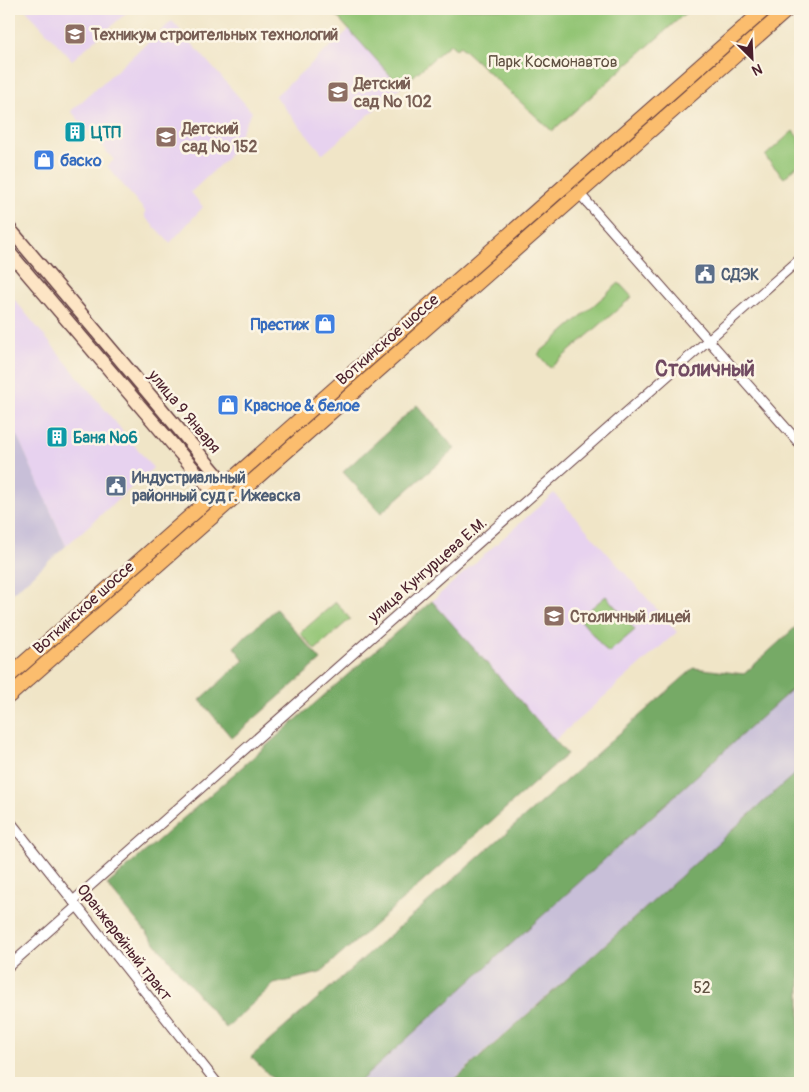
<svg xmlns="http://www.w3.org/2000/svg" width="809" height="1092" font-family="Pangolin,sans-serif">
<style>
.built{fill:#e7d2ef}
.industrial{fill:#c8bfd8}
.green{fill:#93c575;stroke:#6e7250}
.forest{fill:#76aa66;stroke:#606448}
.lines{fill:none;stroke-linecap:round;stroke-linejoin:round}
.street-casing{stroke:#633d42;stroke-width:11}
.secondary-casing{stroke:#633d42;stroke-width:15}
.primary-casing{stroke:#633d42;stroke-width:16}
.street{stroke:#fff;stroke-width:9}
.secondary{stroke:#fde5c5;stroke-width:12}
.primary{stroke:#fbbd6e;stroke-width:14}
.labels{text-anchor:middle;stroke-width:5;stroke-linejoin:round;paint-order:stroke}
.education-label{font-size:16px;font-weight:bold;fill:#785e54;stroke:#fcf5e5;text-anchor:start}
.park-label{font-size:16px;fill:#605141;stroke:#fcf5e5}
.culture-label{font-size:16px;font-weight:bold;fill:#0d838f;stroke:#fcf5e5;text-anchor:start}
.shop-label{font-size:16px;font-weight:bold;fill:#366cbe;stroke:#fcf5e5;text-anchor:start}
.service-label{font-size:16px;font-weight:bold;fill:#4e5e75;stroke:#fcf5e5;text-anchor:start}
.street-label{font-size:16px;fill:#4a1f2b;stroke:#fcf5e5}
.district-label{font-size:21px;font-weight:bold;fill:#714b62;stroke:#fcf5e5}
</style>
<rect width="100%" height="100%" fill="#fcf5e5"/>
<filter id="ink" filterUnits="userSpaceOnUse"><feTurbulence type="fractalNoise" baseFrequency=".02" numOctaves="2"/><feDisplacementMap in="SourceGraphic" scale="10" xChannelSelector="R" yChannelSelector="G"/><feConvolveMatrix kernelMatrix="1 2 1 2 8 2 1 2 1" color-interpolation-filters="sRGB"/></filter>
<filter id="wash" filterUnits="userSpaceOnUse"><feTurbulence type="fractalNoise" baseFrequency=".0096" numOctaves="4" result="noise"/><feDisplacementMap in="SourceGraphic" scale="20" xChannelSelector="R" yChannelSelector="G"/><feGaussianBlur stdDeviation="1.12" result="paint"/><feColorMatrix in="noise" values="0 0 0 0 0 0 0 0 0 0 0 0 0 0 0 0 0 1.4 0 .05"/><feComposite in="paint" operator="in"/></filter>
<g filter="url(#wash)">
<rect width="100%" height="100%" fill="#f0e5c7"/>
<g class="built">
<polygon points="25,9 131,9 72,60"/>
<polygon points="172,21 252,112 227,158 191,192 203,207 170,243 145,217 145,211 107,166 114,160 71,111"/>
<polygon points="349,30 401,87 323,154 275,96"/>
<polygon points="9,293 153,468 66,546 9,417"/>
<polygon points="554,493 677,632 555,740 432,601"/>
</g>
<g class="industrial">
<polygon points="9,417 66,546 9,596"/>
<polygon points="800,682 800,769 450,1083 358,1083"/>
</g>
<g class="green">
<polygon points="334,9 690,9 552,131 460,46 456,49 450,44 401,87 332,11"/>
<polygon points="793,131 800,140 800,163 784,178 765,156"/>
<polygon points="619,283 632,297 550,368 538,354"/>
<polygon points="606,596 635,630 608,653 579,618"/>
<polygon points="336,602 350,619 315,650 300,633"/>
</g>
<g class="forest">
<polygon points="417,405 455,449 381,513 343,472"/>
<polygon points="432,601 567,754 320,973 274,984 226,1028 107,885"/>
<polygon points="276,609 321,660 232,738 200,700 244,660 234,647"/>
<polygon points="800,623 800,682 358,1083 277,1083 251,1057 694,668 744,674"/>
<polygon points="800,769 800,1083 450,1083 458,1077"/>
</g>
</g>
<g filter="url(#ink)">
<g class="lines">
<g class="street-casing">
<g id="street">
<polyline points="579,193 800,444"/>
<polyline points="9,820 217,1083"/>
<polyline points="73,901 800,259"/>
<polyline points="9,966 77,906"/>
</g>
</g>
<g class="secondary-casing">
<g id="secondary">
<polyline points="9,228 225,484 229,501"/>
<polyline points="9,252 214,493 223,498"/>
</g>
</g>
<g class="primary-casing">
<g id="primary">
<polyline points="9,676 765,9"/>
<polyline points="9,696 788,9"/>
</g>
</g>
<use href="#street" class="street"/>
<use href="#secondary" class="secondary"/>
<use href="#primary" class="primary"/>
</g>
</g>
<defs>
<g id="university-square" transform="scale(1.125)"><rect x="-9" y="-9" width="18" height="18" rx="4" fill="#8d6e63" stroke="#fcf5e5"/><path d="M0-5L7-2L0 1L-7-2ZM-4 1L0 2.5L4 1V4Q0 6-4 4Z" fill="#fff"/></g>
<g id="school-square" transform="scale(1.125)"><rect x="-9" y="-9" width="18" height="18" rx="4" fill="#8d6e63" stroke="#fcf5e5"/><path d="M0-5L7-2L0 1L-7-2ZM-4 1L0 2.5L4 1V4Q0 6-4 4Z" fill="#fff"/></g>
<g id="building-square" transform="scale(1.125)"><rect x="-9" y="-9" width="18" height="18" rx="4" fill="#0f9aa8" stroke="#fcf5e5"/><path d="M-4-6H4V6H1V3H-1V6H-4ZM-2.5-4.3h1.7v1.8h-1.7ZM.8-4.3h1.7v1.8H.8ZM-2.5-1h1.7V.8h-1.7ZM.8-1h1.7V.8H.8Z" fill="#fff"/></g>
<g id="shop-square" transform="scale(1.125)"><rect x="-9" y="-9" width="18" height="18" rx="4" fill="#3f7fe0" stroke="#fcf5e5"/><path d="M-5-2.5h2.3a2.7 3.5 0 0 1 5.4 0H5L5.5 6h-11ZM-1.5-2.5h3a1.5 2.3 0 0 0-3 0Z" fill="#fff"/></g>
<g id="civic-square" transform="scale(1.125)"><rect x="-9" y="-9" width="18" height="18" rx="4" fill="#5c6f8a" stroke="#fcf5e5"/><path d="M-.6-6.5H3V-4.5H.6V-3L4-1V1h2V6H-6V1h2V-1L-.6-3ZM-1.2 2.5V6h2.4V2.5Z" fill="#fff"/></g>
</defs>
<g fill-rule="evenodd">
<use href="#university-square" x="75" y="34"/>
<use href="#school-square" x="338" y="92"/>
<use href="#building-square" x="75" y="132"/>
<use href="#school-square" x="166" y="137"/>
<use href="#shop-square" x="44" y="160"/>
<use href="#civic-square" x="705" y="274"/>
<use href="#shop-square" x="325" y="324"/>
<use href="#shop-square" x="228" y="405"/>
<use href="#building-square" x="57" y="437"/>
<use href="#civic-square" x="116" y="486"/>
<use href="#school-square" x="554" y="616"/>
</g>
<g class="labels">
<g class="education-label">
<text x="91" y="40">Техникум строительных технологий</text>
<text x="354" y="89">Детский<tspan x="354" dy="18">сад № 102</tspan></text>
<text x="182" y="134">Детский<tspan x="182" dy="18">сад № 152</tspan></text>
<text x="570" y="622">Столичный лицей</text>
</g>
<g class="park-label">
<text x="553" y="67">Парк Космонавтов</text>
<text x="702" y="993">52</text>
</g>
<g class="culture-label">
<text x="91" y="138">ЦТП</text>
<text x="73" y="443">Баня №6</text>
</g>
<g class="shop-label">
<text x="60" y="166">баско</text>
<text x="309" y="330" text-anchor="end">Престиж</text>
<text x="244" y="411">Красное &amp; белое</text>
</g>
<g class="service-label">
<text x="721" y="280">СДЭК</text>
<text x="132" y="483">Индустриальный<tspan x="132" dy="18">районный суд г. Ижевска</tspan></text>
</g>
<g class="street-label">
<text transform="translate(387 339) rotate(-41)" y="6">Воткинское шоссе</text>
<text transform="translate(185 411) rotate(50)" y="6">улица 9 Января</text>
<text transform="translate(427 569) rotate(-41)" y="6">улица Кунгурцева Е.М.</text>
<text transform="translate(83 607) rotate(-42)" y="6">Воткинское шоссе</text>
<text transform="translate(125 942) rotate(52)" y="6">Оранжерейный тракт</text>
</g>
<g class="district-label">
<text x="705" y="376">Столичный</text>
</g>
</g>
<rect width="809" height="1092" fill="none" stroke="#fcf5e5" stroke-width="30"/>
<g transform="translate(752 58) rotate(156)" stroke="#fcf5e5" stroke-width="4" paint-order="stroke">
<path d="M0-4L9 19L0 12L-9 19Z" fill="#4a1f2b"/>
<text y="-8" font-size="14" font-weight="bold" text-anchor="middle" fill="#4a1f2b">N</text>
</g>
</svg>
